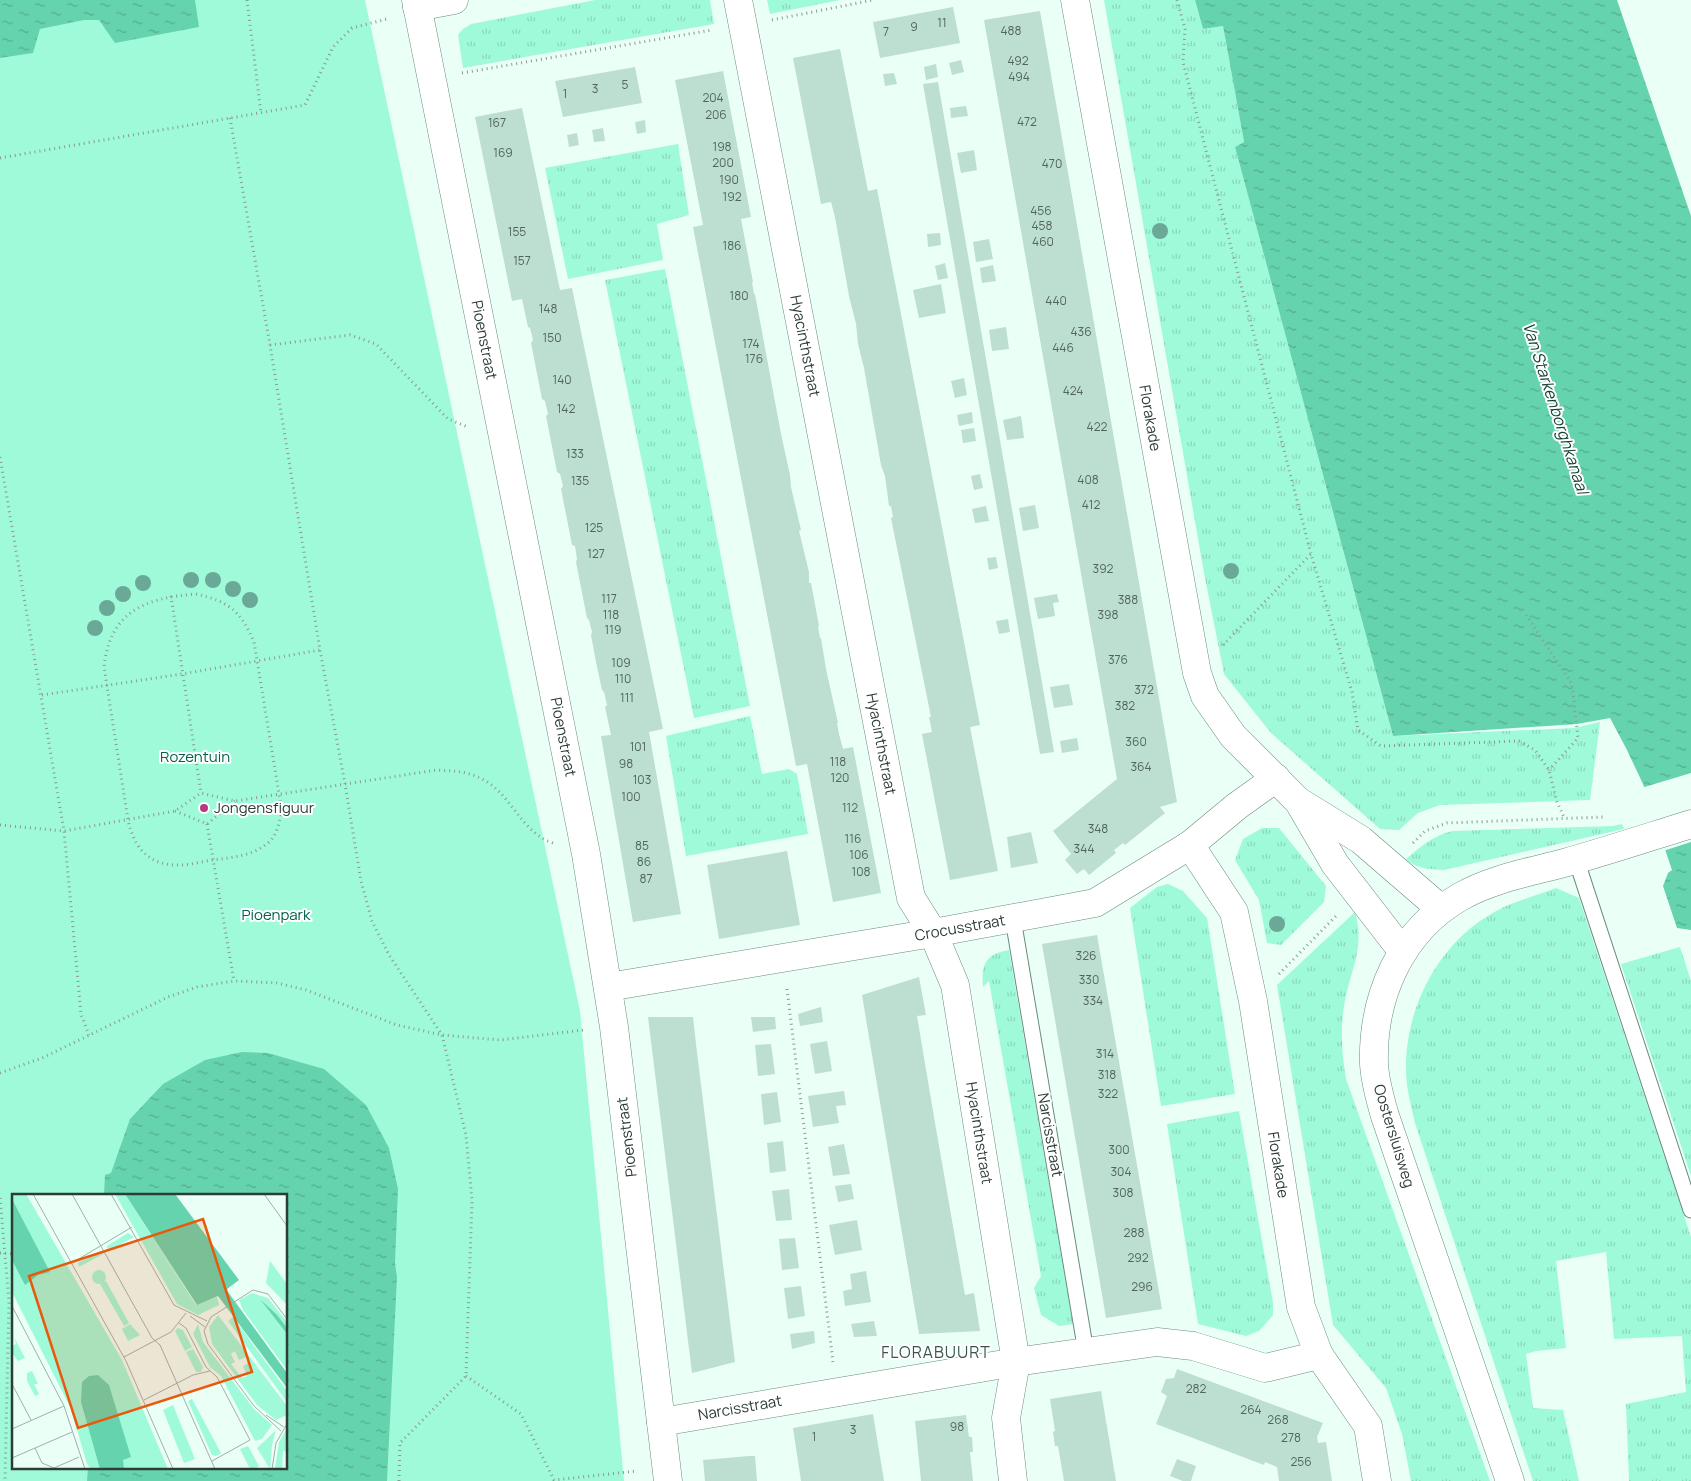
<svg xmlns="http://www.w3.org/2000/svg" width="1691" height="1481" font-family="Manrope,sans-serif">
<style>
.grass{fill:url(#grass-tufts)}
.green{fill:#9ffada;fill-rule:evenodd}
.water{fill:url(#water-ripples)}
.pier{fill:#eafff6}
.building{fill:#bcdfd1}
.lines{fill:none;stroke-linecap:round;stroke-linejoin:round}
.lane-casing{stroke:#6a8b7e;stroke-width:17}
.street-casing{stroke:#6a8b7e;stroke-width:29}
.secondary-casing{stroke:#6a8b7e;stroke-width:29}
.path{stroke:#8a9b94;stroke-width:3;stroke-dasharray:1 4;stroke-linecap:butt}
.lane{stroke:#fff;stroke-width:15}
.street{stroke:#fff;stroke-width:28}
.secondary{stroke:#fff;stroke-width:28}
.tree{fill:#6aa897}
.poi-dot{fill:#b83781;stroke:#fff;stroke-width:2}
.labels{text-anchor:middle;stroke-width:4;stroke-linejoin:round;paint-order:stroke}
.number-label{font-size:12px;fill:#52655d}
.street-label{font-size:15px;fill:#2e3c36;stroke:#fff}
.park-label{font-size:15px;fill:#02614a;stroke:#fff}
.poi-label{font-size:15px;fill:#2e3c36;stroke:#fff;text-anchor:start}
.water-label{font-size:16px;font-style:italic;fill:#144435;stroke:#fff}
.neighbourhood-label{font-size:16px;letter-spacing:1px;fill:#38574c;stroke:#fff}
.inset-road{fill:none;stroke:#9fb1a9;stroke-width:1}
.view{fill:#e8590c;fill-opacity:0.15;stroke:#e8590c;stroke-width:2.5}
.inset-edge{fill:none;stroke:#2e3c36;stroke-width:2.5}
</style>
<defs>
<pattern id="grass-tufts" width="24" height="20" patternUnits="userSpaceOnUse" patternTransform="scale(1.25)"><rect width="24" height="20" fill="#9ffada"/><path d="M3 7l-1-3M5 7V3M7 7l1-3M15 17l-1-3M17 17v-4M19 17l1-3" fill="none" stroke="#89d7bc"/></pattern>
<pattern id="water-ripples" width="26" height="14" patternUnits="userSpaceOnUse" patternTransform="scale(1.25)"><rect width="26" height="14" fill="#66d3af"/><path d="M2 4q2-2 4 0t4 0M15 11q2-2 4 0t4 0" fill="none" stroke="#54ac8f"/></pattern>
</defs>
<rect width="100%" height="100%" fill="#eafff6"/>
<g class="grass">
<polygon points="595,0 710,0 714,24 463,68 458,35 463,29 471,24"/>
<polygon points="767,0 840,0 770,14"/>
<polygon points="1104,0 1195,0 1203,29 1223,26 1244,142 1235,147 1393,736 1574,728 1600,722 1590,800 1440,805 1418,813 1399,830 1380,829 1271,733 1224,674 1204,573"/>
<polygon points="678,144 689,215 657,224 663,260 568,279 545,168"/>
<polygon points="665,269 750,706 694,718 605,280"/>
<polygon points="750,716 762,774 789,769 797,774 808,834 686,856 666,736"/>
<path d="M 1622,824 L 1624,829 L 1444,870 C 1431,869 1415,869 1406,859 C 1421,846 1434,835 1453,831 L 1613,826 Z"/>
<polygon points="1262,828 1279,828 1326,886 1324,902 1281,945 1267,943 1259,900 1235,860 1243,839"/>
<polygon points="1168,884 1183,891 1207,918 1235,1094 1161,1106 1130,908 1157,887"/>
<path d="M 1556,888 L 1579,898 L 1691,1237 L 1691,1481 L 1629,1481 L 1626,1404 L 1686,1392 L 1682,1336 L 1614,1339 L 1606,1252 L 1556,1261 L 1566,1348 L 1536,1351 L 1526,1354 L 1533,1408 L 1563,1410 L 1579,1481 L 1533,1481 L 1415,1123 C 1411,1105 1406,1088 1406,1070 C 1405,1004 1442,937 1502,908 C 1519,900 1538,895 1556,888 Z"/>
<path d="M 1355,912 C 1366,949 1349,972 1344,1006 C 1340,1031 1342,1055 1346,1079 L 1490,1481 L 1411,1481 L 1402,1434 L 1386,1388 L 1333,1325 L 1277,985 Z"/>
<polygon points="1680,947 1691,981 1691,1176 1621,964"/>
<path d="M 1009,950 L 1073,1324 L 1059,1326 L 1041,1315 L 1034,1288 L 1041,1276 L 989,981 L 983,987 C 981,964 986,954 1009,950 Z"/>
<polygon points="1239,1111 1273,1303 1273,1315 1259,1331 1246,1336 1198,1324 1167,1124"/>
</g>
<path class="green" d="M 0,0 L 365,0 L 580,1011 L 624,1481 L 0,1481 ZM 14,1195 L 286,1195 L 286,1467 L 14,1467 Z"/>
<g class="water">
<polygon points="0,0 195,0 199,27 115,43 99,20 84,20 40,29 33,53 0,58"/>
<polygon points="1195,0 1617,0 1691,216 1691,930 1677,928 1663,886 1668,873 1672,870 1643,784 1626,748 1610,718 1577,724 1393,736 1235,147 1244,142 1223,26 1203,29"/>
<polygon points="242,1052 268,1053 324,1069 366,1105 389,1148 398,1189 395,1263 397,1277 387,1481 87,1481 88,1467 286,1467 286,1195 104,1195 105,1175 111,1173 130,1119 163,1084 205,1060"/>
</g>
<polygon class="pier" points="1691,773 1691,842 1663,851 1641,788"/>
<g class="building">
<polygon points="953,7 960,43 880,58 873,22"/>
<polygon points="1040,11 1177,802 1160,807 1165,813 1125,845 1123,843 1114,850 1116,853 1089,875 1084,869 1077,874 1065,860 1071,854 1053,831 1117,779 984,20"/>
<polygon points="840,49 868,191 877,189 980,725 970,727 998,871 950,880 922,734 932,732 929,717 931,717 891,518 893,517 891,506 889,506 885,476 881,465 864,368 858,344 856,324 849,296 835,217 831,202 821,204 793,58"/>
<polygon points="961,60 964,72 952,75 949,63"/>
<polygon points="936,64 938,77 926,80 924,67"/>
<polygon points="635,67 642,103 563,117 555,81"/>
<polygon points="723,71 751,217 741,219 753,282 752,282 754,294 755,294 781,434 790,475 791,487 801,530 799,531 809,572 809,583 811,583 819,626 818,627 820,638 821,638 826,669 838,723 837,723 839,734 843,749 853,747 881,893 833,902 807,764 796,766 693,227 703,225 675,80"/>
<polygon points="894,73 897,84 885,86 883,74"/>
<polygon points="938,82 1054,752 1040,754 923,84"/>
<polygon points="966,106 968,116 951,118 950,108"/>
<polygon points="522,108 560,290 572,288 663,729 649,732 681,914 633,922 601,736 611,735 605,707 607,705 604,692 602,690 596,662 591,635 592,632 589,620 587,618 576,562 577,559 575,546 572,545 561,489 563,486 560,474 557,472 546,416 548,414 545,401 542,399 531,343 533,340 530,328 528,327 522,299 512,301 475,117"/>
<polygon points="645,120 646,132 637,134 635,122"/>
<polygon points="603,128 605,141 594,142 592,130"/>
<polygon points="577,133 579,145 569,147 567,135"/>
<polygon points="974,150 977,170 961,173 957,153"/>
<polygon points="940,233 941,245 928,247 927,234"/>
<polygon points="989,239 993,259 976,262 973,242"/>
<polygon points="945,263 948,278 938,280 935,266"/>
<polygon points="993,265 996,281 982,283 980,268"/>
<polygon points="941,284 946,313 919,318 913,290"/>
<polygon points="1006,327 1009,349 992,351 989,330"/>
<polygon points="964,378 967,395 955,398 951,381"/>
<polygon points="972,412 973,423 959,426 957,415"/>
<polygon points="1021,416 1024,438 1007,440 1003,420"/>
<polygon points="974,428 976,441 963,443 961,430"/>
<polygon points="980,474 983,488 974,490 971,476"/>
<polygon points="1035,505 1039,528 1023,531 1019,508"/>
<polygon points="986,506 989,521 975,523 972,509"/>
<polygon points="996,557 998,568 989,570 987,558"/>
<polygon points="1057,594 1059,602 1053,603 1055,616 1038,619 1034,598"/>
<polygon points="1008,619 1010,632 999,634 996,621"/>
<polygon points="1069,684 1073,705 1054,708 1050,687"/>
<polygon points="1077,738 1079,750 1062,753 1060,741"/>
<polygon points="1031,832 1038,863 1011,868 1007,837"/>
<polygon points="787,851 800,925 719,939 707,865"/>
<polygon points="1097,935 1162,1309 1106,1318 1042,944"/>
<polygon points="919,977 926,1015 917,1016 934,1117 965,1295 974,1293 980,1331 919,1334 871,1049 862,995"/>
<polygon points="821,1007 823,1022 800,1026 798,1014"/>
<polygon points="648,1017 693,1017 696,1044 735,1362 692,1373"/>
<polygon points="751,1017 775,1017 776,1029 753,1032"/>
<polygon points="827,1041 832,1071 815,1074 810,1044"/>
<polygon points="771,1044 775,1074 758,1076 755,1045"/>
<polygon points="844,1091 846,1105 836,1106 839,1123 813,1127 808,1096"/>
<polygon points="777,1092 781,1122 764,1125 761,1094"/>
<polygon points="783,1141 786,1171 770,1173 767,1143"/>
<polygon points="844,1144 850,1174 833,1176 828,1147"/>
<polygon points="851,1184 854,1199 838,1202 835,1186"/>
<polygon points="789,1189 792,1220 776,1221 772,1191"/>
<polygon points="857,1220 862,1250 835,1255 829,1225"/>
<polygon points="795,1238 799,1268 782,1270 779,1239"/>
<polygon points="866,1271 871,1302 845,1306 843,1291 852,1289 850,1274"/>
<polygon points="801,1286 805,1316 788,1319 784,1288"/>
<polygon points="874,1321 877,1336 854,1337 851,1324"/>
<polygon points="814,1331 815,1343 792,1349 790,1334"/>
<polygon points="1177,1369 1323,1423 1317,1437 1318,1443 1326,1442 1332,1481 1279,1481 1277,1467 1265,1462 1264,1465 1156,1424 1167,1396 1161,1392 1166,1379 1174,1378"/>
<polygon points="1101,1391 1116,1481 1064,1481 1058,1446 1055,1446 1053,1432 1055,1431 1050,1399"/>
<polygon points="873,1414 884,1481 801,1481 793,1428"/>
<polygon points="966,1415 969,1437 972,1437 973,1452 970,1452 973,1481 921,1481 915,1421"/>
<polygon points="749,1456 755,1456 757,1481 705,1481 703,1460"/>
<polygon points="1177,1459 1196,1466 1191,1481 1183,1481 1170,1476"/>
</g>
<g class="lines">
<g class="lane-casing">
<g id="lane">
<polyline points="1576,859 1691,1210"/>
<polyline points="1013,919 1086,1352"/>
</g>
</g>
<g class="street-casing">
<g id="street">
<polyline points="416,0 586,854 614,1027 668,1481"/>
<polyline points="738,0 911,898 933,933 955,985 1016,1362 1006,1418 1013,1481"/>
<polyline points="1075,0 1197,673 1205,696 1233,736 1298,801 1361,840 1441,909"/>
<polyline points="417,7 454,0"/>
<polyline points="1300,804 1335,864 1403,952"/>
<polyline points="1190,845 1234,912 1253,1001 1301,1307 1319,1355 1368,1426 1377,1481"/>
<polyline points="608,987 933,933 1095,903 1190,845 1237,806 1276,778"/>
<polyline points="661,1422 1016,1362 1157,1342 1193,1346 1265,1368 1319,1355"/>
</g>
</g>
<g class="secondary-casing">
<path id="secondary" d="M 1510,1481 L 1385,1116 C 1380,1099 1375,1081 1374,1064 C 1372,996 1401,931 1460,897 C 1491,879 1530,872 1564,863 C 1607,851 1649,837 1691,824"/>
</g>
<g class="path">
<polyline points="247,0 261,113"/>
<polyline points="1177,0 1185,29 1183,62 1311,554 1352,692 1358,730 1381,746 1519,741 1535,750 1549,770 1557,802 1565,819"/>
<polyline points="772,20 873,0"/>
<polyline points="462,73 712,30"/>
<polyline points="230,118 270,345 320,650 345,784 361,881 372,921 389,955 442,1035 466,1135 472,1200 466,1376 400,1443 399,1481"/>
<polyline points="0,158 305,105 333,47 352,28 387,19"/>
<polyline points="270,345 350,335 376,344 448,419 468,427"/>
<polyline points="0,457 64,831 81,1014 89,1035"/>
<path d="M 196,594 C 228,601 241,611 254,642 L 282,812 C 279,823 277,835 268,843 C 252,856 234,857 214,860 C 203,861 191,865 180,865 C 149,866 134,848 128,820 L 104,667 C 110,611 145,598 196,594 Z"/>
<polyline points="171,596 201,793"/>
<polyline points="1526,615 1572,684 1578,738 1549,770"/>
<polyline points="1223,645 1311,554"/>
<polyline points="42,695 182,674 320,650"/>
<polyline points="175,811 207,824 235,801"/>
<polyline points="207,824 234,981"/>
<path d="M 0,825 L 64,831 L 175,811 L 201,793 L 235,801 L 437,770 C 453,771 467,771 482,779 C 511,793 521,833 553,843"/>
<polyline points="1413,843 1425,831 1447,823 1603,817"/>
<polyline points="1279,974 1336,916"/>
<polyline points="787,989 833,1362"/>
<polyline points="0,1073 42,1058 168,997 197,987 234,981 277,983 306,990 397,1025 442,1035 500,1040 584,1030"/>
<polyline points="0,1198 9,1301 5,1481"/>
<polyline points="0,1253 14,1254"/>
<polyline points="466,1376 521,1414 554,1480 637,1471"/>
</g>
<use href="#lane" class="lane"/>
<use href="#street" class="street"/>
<use href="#secondary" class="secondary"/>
</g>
<g class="tree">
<circle cx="1160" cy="231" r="8"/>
<circle cx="1231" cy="571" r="8"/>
<circle cx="191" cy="580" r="8"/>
<circle cx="213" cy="580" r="8"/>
<circle cx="143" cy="583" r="8"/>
<circle cx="233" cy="589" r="8"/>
<circle cx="123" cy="594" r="8"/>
<circle cx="250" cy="600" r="8"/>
<circle cx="107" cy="608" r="8"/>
<circle cx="95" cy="628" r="8"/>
<circle cx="1277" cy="924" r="8"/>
</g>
<circle class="poi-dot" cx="204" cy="808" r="5"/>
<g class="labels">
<g class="number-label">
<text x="942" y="27">11</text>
<text x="914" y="31">9</text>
<text x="1011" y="35">488</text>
<text x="886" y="36">7</text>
<text x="1018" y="65">492</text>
<text x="1019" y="81">494</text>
<text x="625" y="89">5</text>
<text x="595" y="93">3</text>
<text x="565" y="98">1</text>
<text x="713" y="102">204</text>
<text x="716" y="119">206</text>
<text x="1027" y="126">472</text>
<text x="497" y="127">167</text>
<text x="722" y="151">198</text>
<text x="503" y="157">169</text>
<text x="723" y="167">200</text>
<text x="1052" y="168">470</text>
<text x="729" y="184">190</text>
<text x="732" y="201">192</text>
<text x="1041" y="215">456</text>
<text x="1042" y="230">458</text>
<text x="517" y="236">155</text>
<text x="1043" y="246">460</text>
<text x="732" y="250">186</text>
<text x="522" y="265">157</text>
<text x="739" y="300">180</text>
<text x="1056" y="305">440</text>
<text x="548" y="313">148</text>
<text x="1081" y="336">436</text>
<text x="552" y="342">150</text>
<text x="751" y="348">174</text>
<text x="1063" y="352">446</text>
<text x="754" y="363">176</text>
<text x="562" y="384">140</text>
<text x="1073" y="395">424</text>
<text x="566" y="413">142</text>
<text x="1097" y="431">422</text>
<text x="575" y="458">133</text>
<text x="1088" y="484">408</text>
<text x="580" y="485">135</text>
<text x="1091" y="509">412</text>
<text x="594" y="532">125</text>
<text x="596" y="558">127</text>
<text x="1103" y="573">392</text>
<text x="609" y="603">117</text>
<text x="1128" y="604">388</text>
<text x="611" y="619">118</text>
<text x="1108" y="619">398</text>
<text x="613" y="634">119</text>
<text x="1118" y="664">376</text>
<text x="621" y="667">109</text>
<text x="623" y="683">110</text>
<text x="1144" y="694">372</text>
<text x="627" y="702">111</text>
<text x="1125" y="710">382</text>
<text x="1136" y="746">360</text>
<text x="638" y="751">101</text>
<text x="838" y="766">118</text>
<text x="626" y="768">98</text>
<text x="1141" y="771">364</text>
<text x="840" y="782">120</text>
<text x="642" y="784">103</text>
<text x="631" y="801">100</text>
<text x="850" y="812">112</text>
<text x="1098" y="833">348</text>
<text x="853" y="843">116</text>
<text x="642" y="850">85</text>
<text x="1084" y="853">344</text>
<text x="859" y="859">106</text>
<text x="644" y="866">86</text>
<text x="861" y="876">108</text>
<text x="646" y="883">87</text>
<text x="1086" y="960">326</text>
<text x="1089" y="984">330</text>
<text x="1093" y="1005">334</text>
<text x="1105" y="1058">314</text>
<text x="1107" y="1079">318</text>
<text x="1108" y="1098">322</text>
<text x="1119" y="1154">300</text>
<text x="1121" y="1176">304</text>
<text x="1123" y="1197">308</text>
<text x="1134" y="1237">288</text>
<text x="1138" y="1262">292</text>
<text x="1142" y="1291">296</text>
<text x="1196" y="1393">282</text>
<text x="1251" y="1414">264</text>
<text x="1278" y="1424">268</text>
<text x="957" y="1431">98</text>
<text x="853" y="1434">3</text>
<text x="814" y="1441">1</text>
<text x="1291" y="1442">278</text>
<text x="1301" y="1466">256</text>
</g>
<g class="street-label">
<text transform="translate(484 340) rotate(79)" y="5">Pioenstraat</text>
<text transform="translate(805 346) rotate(79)" y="5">Hyacinthstraat</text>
<text transform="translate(1150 418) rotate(80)" y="5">Florakade</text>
<text transform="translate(563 737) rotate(79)" y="5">Pioenstraat</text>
<text transform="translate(881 744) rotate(79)" y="5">Hyacinthstraat</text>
<text transform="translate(960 928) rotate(-10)" y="5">Crocusstraat</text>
<text transform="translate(979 1133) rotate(81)" y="5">Hyacinthstraat</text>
<text transform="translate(1050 1135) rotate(80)" y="5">Narcisstraat</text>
<text transform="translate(1394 1136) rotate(73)" y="5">Oostersluisweg</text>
<text transform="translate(627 1137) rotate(-97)" y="5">Pioenstraat</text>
<text transform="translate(1278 1165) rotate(81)" y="5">Florakade</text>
<text transform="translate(740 1408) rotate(-10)" y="5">Narcisstraat</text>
</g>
<g class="park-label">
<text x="195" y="762">Rozentuin</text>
<text x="276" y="920">Pioenpark</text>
</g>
<g class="poi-label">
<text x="214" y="813">Jongensfiguur</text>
</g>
<g class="water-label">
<text transform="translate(1556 408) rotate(72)" y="6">Van Starkenborghkanaal</text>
</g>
<g class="neighbourhood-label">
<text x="936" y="1358">FLORABUURT</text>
</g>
</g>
<g transform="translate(12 1194)">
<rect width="275" height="275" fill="#eafff6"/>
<path d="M 103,0 L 113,0 L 184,111 L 205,103 L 207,111 L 186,121 L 165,110 ZM 116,39 L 122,43 L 96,57 L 95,52 ZM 89,57 L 91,60 L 67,73 L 66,69 ZM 258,67 L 275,90 L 275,111 L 254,89 ZM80 83a7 7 0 1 1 14 0a7 7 0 1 1-14 0ZM 94,87 L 117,129 L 112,132 L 88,90 ZM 240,99 L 256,104 L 275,128 L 275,134 L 249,105 L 275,140 L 275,176 L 231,116 L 227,106 ZM 206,121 L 275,212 L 275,221 L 264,226 L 245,211 L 200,150 L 197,133 ZM 223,157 L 227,166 L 234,163 L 236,169 L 231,172 L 235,182 L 230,184 L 219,170 L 223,168 L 219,160 ZM 221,123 L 275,197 L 275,208 L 216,127 ZM 118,130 L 128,141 L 116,147 L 110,135 ZM 186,130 L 191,148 L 242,215 L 260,231 L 250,245 L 243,247 L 209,182 L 198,173 L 181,140 ZM 166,134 L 171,136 L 180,153 L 173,157 L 163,137 ZM 2,143 L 13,164 L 6,167 L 0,159 L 0,152 L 4,150 ZM 181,155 L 191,173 L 189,178 L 184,178 L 174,158 ZM 20,177 L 26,190 L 22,190 L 27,200 L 23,202 L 15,187 L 15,179 ZM 180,205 L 209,259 L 204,262 L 200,261 L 176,207 ZM 161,211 L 183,265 L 172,269 L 151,216 ZM 275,234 L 275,259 L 271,256 L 270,275 L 263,275 L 267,248 ZM 264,236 L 260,251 L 258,275 L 245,254 ZM 236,252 L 247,272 L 243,275 L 238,275 L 228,255 Z" fill="#9ffada" fill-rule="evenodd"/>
<path d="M 0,0 L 14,0 L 110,166 L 156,275 L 79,275 L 75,270 L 59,215 L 0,98 Z" fill="#9ffada"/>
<path d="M 113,0 L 163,0 L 227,86 L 215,95 L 216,98 L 275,179 L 275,194 L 206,102 L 185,111 ZM 0,5 L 38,78 L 26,81 L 13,91 L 0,66 ZM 248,105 L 265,121 L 275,134 L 275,140 ZM 86,181 L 97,191 L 119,263 L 111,266 L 112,275 L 88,275 L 69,208 L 70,188 L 77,182 Z" fill="#66d3af"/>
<path class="inset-road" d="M 21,0 L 114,167 L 161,275M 60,0 L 140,144 L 148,151 L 203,275M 99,0 L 162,111 L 195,127M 252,0 L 275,32M 60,69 L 120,33M 0,112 L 52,212 L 73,275M 178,122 L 193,133M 167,129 L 174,134 L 194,173 L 205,183 L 238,246 L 200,267M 112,163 L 159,138 L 174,119M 0,190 L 19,226M 132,206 L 181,181 L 198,177M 254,221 L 272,233M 0,235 L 52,212M 269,237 L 242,212 L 196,150 L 192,137 L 199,123 L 241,96 L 256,100 L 275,125M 23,254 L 30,269 L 42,274 L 67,263M 0,264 L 60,238M 260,275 L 264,249 L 275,230"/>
<path class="view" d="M 191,25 L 240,178 L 66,234 L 17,82 Z"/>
<rect width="275" height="275" class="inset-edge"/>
</g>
</svg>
